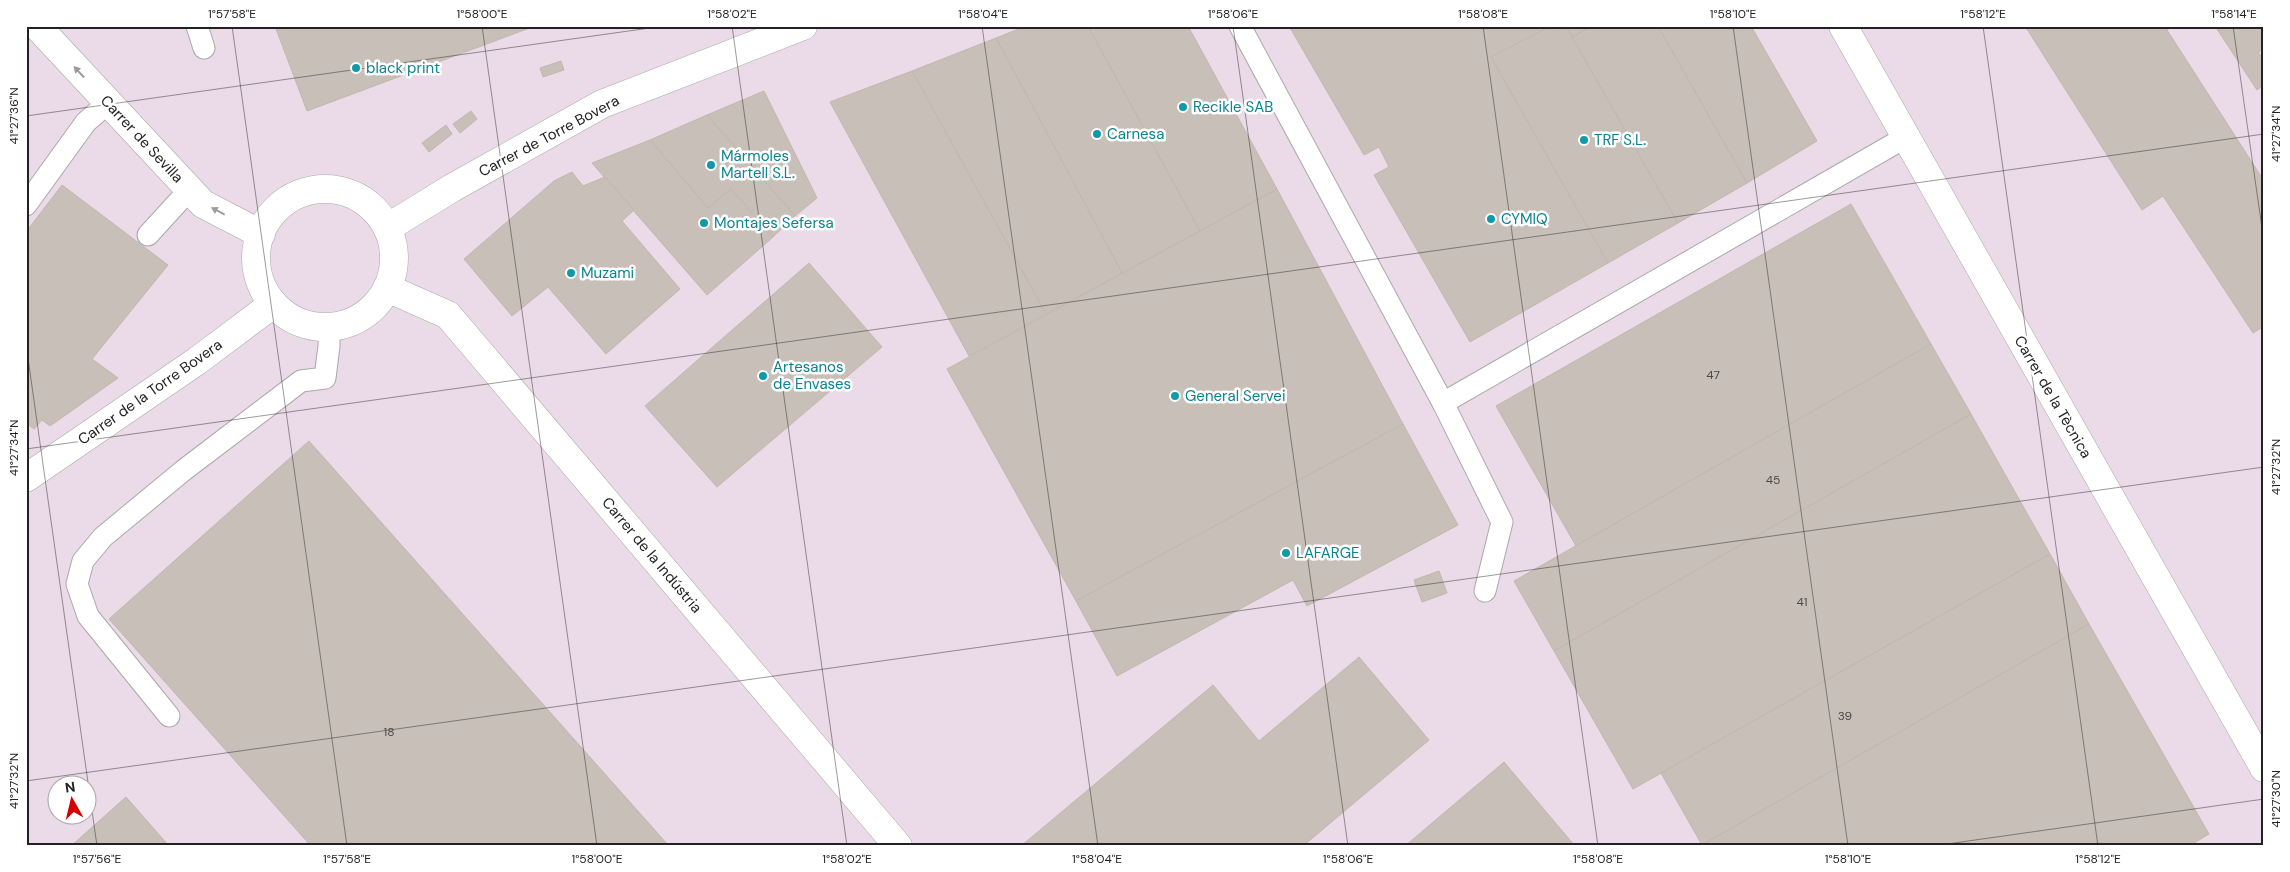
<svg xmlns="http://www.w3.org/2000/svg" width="2290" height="872" font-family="'DM Sans',sans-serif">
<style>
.industrial{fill:#ebdbe8;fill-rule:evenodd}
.building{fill:#c7bfb8;stroke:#c4b6ab}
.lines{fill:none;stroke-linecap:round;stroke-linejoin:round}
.lane-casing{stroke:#a9a9a9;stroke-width:23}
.street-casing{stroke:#a9a9a9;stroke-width:29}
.lane{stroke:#fff;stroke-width:21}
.street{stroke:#fff;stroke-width:28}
.oneway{fill:#9c9c9c}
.ticks{fill:none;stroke:#222;stroke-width:1;stroke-opacity:0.45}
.culture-dot{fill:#0f9aa8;stroke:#fff;stroke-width:2}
.labels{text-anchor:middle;stroke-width:5;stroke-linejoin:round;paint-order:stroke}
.number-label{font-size:12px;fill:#4b4948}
.culture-label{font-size:15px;fill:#0d838f;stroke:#fff;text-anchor:start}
.street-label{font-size:15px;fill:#222;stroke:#fff}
.neatline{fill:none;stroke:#222;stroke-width:2}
.ticks-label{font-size:12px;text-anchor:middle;fill:#222}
</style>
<rect width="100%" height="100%" fill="#f2efe9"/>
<path class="industrial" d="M 26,26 L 2264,26 L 2264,846 L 26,846 ZM 58,784 L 88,784 L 88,814 L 58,814 Z"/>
<g class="building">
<polygon points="275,26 535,26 307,111"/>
<polygon points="1026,26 1088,26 1200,231 1122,273 996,38"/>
<polygon points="1088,26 1188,26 1277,189 1200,231"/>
<polygon points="1289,26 1551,26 1491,57 1608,263 1470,342 1374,175 1389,167 1379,147 1364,155"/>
<polygon points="1551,26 1566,26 1678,223 1608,263 1491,57"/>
<polygon points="1566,26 1592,26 1572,37"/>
<polygon points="1592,26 1658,26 1747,183 1678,223 1572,37"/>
<polygon points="1658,26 1751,26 1817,141 1747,183"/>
<polygon points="2025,26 2172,26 2167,30 2264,181 2264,326 2253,333 2163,196 2142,210"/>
<polygon points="2215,26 2264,26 2264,49 2258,52 2264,60 2264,85 2257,90"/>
<polygon points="996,38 1122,273 1046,314 912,71"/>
<polygon points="561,61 564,70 543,77 540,68"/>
<polygon points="912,71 1046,314 969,356 830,102"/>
<polygon points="764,91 817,198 795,216 707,115"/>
<polygon points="471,111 477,119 460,133 453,124"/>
<polygon points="707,115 795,216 773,237 731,189 708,208 650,140"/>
<polygon points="446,125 452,134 429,152 422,143"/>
<polygon points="650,140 708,208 731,189 773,237 707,295 592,163"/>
<polygon points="572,172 583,186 605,177 634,210 622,221 680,289 606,354 548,287 512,316 464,259 554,181"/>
<polygon points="62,185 168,265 92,359 118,378 50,426 42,420 34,429 26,423 26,232"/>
<polygon points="1277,189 1403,424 1076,601 947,369"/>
<polygon points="1851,204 1931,344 1576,546 1496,406"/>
<polygon points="809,263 882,347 717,487 645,406"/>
<polygon points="1931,344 1971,414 1554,651 1514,581"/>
<polygon points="1971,414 2050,554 1633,789 1554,651"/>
<polygon points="1403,424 1458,525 1307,606 1293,580 1117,676 1076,601"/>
<polygon points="309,441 669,846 311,846 109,619"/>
<polygon points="2050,554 2089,624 1702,845 1661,773"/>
<polygon points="1439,571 1447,593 1422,602 1414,580"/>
<polygon points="2089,624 2209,834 2189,846 1700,846"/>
<polygon points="1359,657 1429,740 1303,846 1021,846 1213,685 1259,741"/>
<polygon points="1504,762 1575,846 1405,846"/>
<polygon points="126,797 169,846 71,846"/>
</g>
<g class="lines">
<g class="lane-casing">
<g id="lane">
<polyline points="197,26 204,48"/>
<polyline points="1240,26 1443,403 1502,522 1485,591"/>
<polyline points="26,205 86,122 108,103"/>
<polyline points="148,235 190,189"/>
<polyline points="1443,403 1906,137"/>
<polyline points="169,716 88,616 77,584 83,561 103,537 184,470 301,381 325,378 329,346 329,327"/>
</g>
</g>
<g class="street-casing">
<g id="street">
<polyline points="37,26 203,204 261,234"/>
<polyline points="1843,26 2264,768"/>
<circle cx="325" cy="258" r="69"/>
<polyline points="387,228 452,188 602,104 803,26"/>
<polyline points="387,288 448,315 898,846"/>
<polyline points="26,478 197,361 273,304"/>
</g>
</g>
<use href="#lane" class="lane"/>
<use href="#street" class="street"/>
</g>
<defs><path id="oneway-solid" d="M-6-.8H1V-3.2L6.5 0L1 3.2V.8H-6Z" transform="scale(1.25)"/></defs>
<g class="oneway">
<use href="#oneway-solid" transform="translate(79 72) rotate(-133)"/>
<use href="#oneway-solid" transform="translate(218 211) rotate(-152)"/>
</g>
<path class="ticks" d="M 232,26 L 347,846M 482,26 L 597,846M 732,26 L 847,846M 982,26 L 1098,846M 1233,26 L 1348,846M 1483,26 L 1598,846M 1733,26 L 1848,846M 1983,26 L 2098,846M 2233,26 L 2264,242M 26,116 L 664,26M 26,344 L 97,846M 26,449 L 2264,134M 26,781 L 2264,467M 1933,846 L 2264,799"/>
<g class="culture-dot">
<circle cx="356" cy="68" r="5"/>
<circle cx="1183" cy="107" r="5"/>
<circle cx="1097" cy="134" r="5"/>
<circle cx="1584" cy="140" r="5"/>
<circle cx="711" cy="165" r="5"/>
<circle cx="1491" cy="219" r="5"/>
<circle cx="704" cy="223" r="5"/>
<circle cx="571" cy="273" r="5"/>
<circle cx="763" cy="376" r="5"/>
<circle cx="1175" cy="396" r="5"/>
<circle cx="1286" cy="553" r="5"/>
</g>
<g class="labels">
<g class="number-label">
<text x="1713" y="379">47</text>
<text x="1773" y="484">45</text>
<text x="1802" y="606">41</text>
<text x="1845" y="720">39</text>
<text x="389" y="736">18</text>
</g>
<g class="culture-label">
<text x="366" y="73">black print</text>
<text x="1193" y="112">Recikle SAB</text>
<text x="1107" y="139">Carnesa</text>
<text x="1594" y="145">TRF S.L.</text>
<text x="721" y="161">Mármoles<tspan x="721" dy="17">Martell S.L.</tspan></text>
<text x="1501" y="224">CYMIQ</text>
<text x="714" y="228">Montajes Sefersa</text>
<text x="581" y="278">Muzami</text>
<text x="773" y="372">Artesanos<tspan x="773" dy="17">de Envases</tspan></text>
<text x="1185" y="401">General Servei</text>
<text x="1296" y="558">LAFARGE</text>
</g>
<g class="street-label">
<text transform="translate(549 136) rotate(-28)" y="5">Carrer de Torre Bovera</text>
<text transform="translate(142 139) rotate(47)" y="5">Carrer de Sevilla</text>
<text transform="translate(150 392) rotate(-35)" y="5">Carrer de la Torre Bovera</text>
<text transform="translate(2053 397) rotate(60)" y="5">Carrer de la Tècnica</text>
<text transform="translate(652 555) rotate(50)" y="5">Carrer de la Indústria</text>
</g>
</g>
<rect width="2290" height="872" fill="none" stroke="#ffffff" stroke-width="55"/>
<g transform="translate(72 800) rotate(352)"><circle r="24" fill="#ffffff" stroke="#a7a7a7"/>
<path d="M0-4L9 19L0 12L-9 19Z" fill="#d40000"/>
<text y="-8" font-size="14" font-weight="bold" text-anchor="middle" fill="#222222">N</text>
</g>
<rect x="28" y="28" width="2234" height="816" class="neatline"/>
<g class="ticks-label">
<text x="232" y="18">1°57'58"E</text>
<text x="482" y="18">1°58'00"E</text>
<text x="732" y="18">1°58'02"E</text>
<text x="983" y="18">1°58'04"E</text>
<text x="1233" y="18">1°58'06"E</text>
<text x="1483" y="18">1°58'08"E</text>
<text x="1733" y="18">1°58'10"E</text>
<text x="1983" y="18">1°58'12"E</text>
<text x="2234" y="18">1°58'14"E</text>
<text transform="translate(14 116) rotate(-90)" y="4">41°27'36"N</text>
<text transform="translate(2276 134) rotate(-90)" y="4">41°27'34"N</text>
<text transform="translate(14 448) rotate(-90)" y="4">41°27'34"N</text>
<text transform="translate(2276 467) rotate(-90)" y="4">41°27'32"N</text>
<text transform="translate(14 781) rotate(-90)" y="4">41°27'32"N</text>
<text transform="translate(2276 799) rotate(-90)" y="4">41°27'30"N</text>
<text x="97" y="863">1°57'56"E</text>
<text x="347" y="863">1°57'58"E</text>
<text x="597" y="863">1°58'00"E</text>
<text x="847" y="863">1°58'02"E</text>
<text x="1097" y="863">1°58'04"E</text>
<text x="1348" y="863">1°58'06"E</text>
<text x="1598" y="863">1°58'08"E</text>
<text x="1848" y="863">1°58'10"E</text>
<text x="2098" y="863">1°58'12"E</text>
</g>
</svg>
